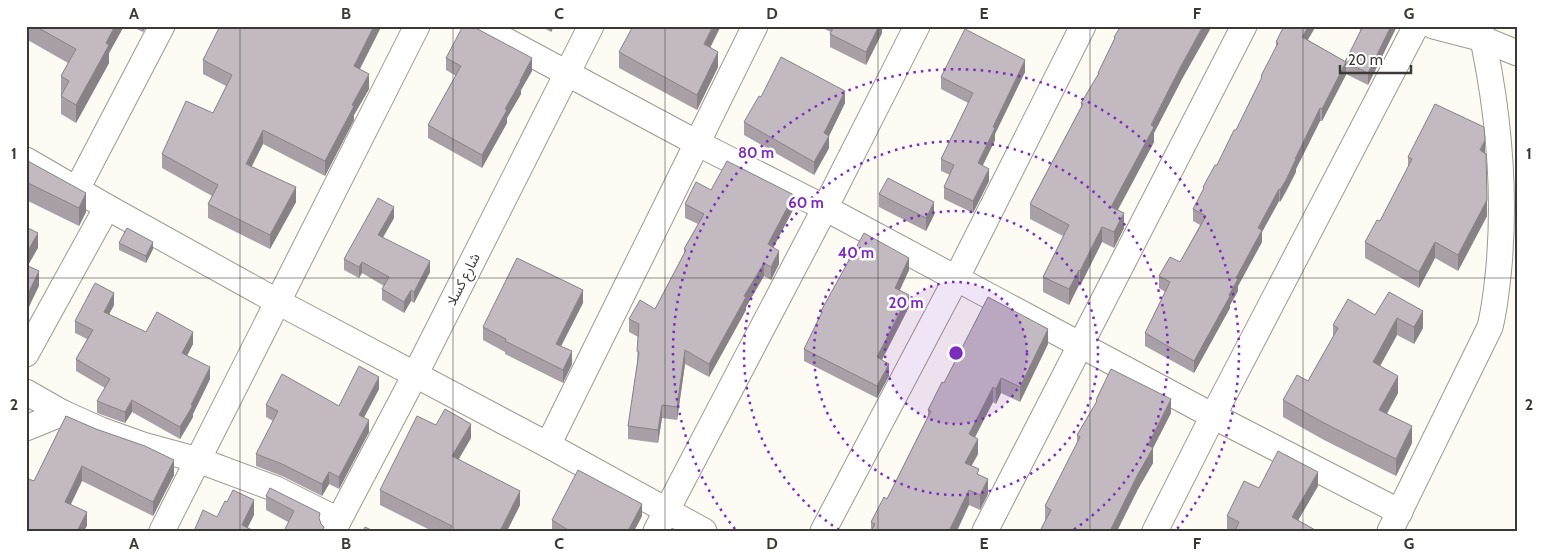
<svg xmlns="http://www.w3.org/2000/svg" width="1543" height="557" font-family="Cabin,'Noto Sans Arabic',sans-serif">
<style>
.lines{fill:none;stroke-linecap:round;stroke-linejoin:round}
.minor-casing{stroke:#9e9990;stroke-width:27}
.minor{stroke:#fff;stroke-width:25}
.wall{fill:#a8a0a6}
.shaded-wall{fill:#888287}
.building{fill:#c3bac1;stroke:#888287}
.grid{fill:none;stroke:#3b3935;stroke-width:1;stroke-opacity:0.55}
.ring{fill:none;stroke:#7b2cbf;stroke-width:2.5;stroke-dasharray:2.5 5}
.labels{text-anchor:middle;stroke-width:5;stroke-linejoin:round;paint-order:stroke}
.street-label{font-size:14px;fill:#3b3935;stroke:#fff}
.centre{fill:#7b2cbf;stroke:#fff;stroke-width:2.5}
.ring-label{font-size:15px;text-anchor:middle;font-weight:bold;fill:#7b2cbf;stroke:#fff;stroke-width:5;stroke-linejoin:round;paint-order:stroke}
.neatline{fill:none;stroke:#3b3935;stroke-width:2}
.grid-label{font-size:16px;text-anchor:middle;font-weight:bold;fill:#3b3935}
</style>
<rect width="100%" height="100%" fill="#fefbf5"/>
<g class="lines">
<g class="minor-casing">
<g id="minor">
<polyline points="479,26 697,143 825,208 1213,416 1400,512"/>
<polyline points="1433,26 1483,39 1517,53"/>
<polyline points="26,160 107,207 278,302 548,445 704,531"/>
<polyline points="77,189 162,26"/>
<polyline points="26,354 107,207"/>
<polyline points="26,392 63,413"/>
<polyline points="26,428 63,413 101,430 143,445 198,460 276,489 338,520"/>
<polyline points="548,445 755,26"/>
<polyline points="162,531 417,26"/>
<polyline points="333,531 415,375 591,26"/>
<polyline points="656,531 825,208 917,26"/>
<polyline points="823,531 956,279 1083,26"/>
<polyline points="985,531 1244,26"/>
<polyline points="1155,531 1213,416 1416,26"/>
<path d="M 1390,531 L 1490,327 C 1495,307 1497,287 1499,266 C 1506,185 1498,106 1480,26"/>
</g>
</g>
<use href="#minor" class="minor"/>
</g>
<g class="wall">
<polygon points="26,26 124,26 109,53 109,63 76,123 61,114 61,96 62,94 61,94 61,76 68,63 26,39"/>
<polygon points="130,26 146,26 143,32"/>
<polygon points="380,26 380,29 360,69 369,89 354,115 354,120 325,176 263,144 251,166 296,202 270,249 208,218 208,204 212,196 162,168 162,154 213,113 226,86 203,74 203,60"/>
<polygon points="541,26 554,26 551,32"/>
<polygon points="818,26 882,26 882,33 866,65 830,47 830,34 831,32"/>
<polygon points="1353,26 1397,26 1368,85 1346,74 1322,121 1320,121 1296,169 1296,172 1286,192 1280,202 1279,201 1262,232 1262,242 1238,286 1238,291 1230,305 1230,308 1194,373 1145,346 1145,333 1165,292 1159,288 1159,276 1180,262 1200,225 1193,221 1193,209 1203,192 1203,187 1217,165 1236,130 1261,80 1261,76 1276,49 1276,42 1308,40 1346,62 1361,30"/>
<polygon points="1114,37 1181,81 1154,133 1154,142 1118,210 1124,228 1114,248 1102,242 1080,286 1079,285 1069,305 1043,292 1043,277 1063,236 1030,219 1030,204 1081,107 1081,103 1098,76 1098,73 1114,40"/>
<polygon points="711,47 718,67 697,110 619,68 619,52"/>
<polygon points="446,58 532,71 521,90 521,94 507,118 507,123 482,168 428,138 428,125 456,76 446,70"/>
<polygon points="1025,72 995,134 995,140 983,165 989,181 973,213 944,199 944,187 950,175 941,171 941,159 968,103 941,89 941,77"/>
<polygon points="845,103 829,136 829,148 814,175 744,135 744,122"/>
<polygon points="1485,153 1487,216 1458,271 1435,258 1419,288 1365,258 1365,242 1380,221 1408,168 1408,157"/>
<polygon points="26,160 86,212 79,226 26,200"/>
<polygon points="711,190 794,208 773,247 779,264 771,280 764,276 746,307 746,310 709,377 685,364 677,420 662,418 658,443 628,439 628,426 637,364 638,337 629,332 629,319 655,309 684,254 684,249 698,224 685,218 685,204"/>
<polygon points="879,194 934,215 926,231 879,207"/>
<polygon points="394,218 383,237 430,272 414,303 411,301 404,313 382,300 382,289 384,286 362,273 359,278 344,270 344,259"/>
<polygon points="119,243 153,249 146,263 119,250"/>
<polygon points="909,270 900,290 909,307 882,360 889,376 877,398 804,361 804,349 821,315 821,311"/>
<polygon points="1389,292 1423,328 1414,344 1397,335 1380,366 1398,393 1387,414 1412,443 1396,476 1324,440 1283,417 1283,400 1308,381 1333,337 1333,325 1375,315"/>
<polygon points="583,303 561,346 572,364 563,383 505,354 505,352 483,340 483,327"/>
<polygon points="114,305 109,314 146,332 193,344 187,356 210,379 193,414 193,417 180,439 132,412 125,423 97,413 97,401 105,388 76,371 76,359 87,339 75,333 75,321"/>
<polygon points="1048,344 1020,402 1001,393 996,404 993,402 975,437 978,454 971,466 979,475 988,494 980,510 969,505 871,529 871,522 887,499 928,416 928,410 944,383"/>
<polygon points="379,389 364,417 369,432 339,489 329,484 322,496 282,476 256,466 256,454 273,421 266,417 266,405 339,406"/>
<polygon points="1096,400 1171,413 1153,448 1153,463 1138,489 1117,531 1040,531 1045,521 1045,506 1077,443 1077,435 1096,403"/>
<polygon points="66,416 174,475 153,516 82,481 71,504 87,526 34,481"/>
<polygon points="436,425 471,438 459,459 520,505 507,531 432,531 380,505 380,490"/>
<polygon points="1318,486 1298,520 1317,531 1229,531 1227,530 1227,516 1259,488"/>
<polygon points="266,496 320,521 324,531 288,522 266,510"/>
<polygon points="642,516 634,531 552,531 552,520"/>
</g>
<g class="shaded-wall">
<polygon points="115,26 124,26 109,53 109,63 76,123 76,105 106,43"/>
<polygon points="143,26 146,26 143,32"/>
<polygon points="374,26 380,26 380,29 354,80 354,66"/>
<polygon points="551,26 554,26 551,32"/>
<polygon points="713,26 721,26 704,60 704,44"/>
<polygon points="879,26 882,26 882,33 866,65 866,52"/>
<polygon points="1203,26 1212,26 1181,81 1154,133 1154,142 1111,222 1111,207 1181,66"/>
<polygon points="1309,26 1316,26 1302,50 1302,37"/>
<polygon points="1391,26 1397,26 1368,85 1368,73"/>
<polygon points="718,52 718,67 697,110 697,95"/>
<polygon points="532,58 532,71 521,90 521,94 507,118 507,123 482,168 482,155 520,81"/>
<polygon points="1025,60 1025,72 995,134 995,140 978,175 978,163 993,127"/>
<polygon points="1346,62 1346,75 1322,121 1322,109"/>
<polygon points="369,74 369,89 354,115 354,120 325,176 325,161 352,105"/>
<polygon points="845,91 845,103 829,136 829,148 814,175 814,162 824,133"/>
<polygon points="1320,108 1320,121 1296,169 1296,172 1280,202 1280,190 1295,159"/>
<polygon points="263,130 263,144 246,178 246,164"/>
<polygon points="1485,140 1485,156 1480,150"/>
<polygon points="989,169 989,181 973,213 973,201"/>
<polygon points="296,187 296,202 270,249 270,235"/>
<polygon points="1279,189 1279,201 1262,232 1262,242 1238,286 1238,291 1230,305 1230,308 1194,373 1194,361 1229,295 1258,228"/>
<polygon points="86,193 86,212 79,226 79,208"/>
<polygon points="794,195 794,208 768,258 768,244"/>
<polygon points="1487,200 1487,216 1458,271 1458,255"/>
<polygon points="934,202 934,215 926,231 926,218"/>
<polygon points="394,207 394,218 378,246 378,235"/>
<polygon points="1124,213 1124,228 1114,248 1114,232"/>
<polygon points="1102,227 1102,242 1080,286 1080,271"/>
<polygon points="38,233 38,248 26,269 26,254"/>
<polygon points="153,242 153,249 146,263 146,256"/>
<polygon points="1435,242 1435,258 1419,288 1419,272"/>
<polygon points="779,251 779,264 771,280 771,267"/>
<polygon points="909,258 909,270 895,300 895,288"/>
<polygon points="430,261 430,272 414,303 414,292"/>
<polygon points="362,262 362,273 359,278 359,267"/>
<polygon points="764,263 764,276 746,307 746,310 709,377 709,364 744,296"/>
<polygon points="1079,270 1079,285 1069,305 1069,289"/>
<polygon points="39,271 39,286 26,313 26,298"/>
<polygon points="411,290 411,301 404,313 404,302"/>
<polygon points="583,290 583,303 556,356 556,344"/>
<polygon points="114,293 114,305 104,324 104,312"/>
<polygon points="909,295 909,307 877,369 877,357"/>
<polygon points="1423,311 1423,328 1414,344 1414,327"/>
<polygon points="1397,318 1397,335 1373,379 1373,362"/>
<polygon points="1048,329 1048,344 1020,402 1020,387"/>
<polygon points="193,332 193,344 182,365 182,353"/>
<polygon points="685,350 685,364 677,420 677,407"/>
<polygon points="572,351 572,364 563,383 563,370"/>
<polygon points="889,364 889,376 877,398 877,386"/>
<polygon points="210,367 210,379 193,414 193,417 180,439 180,427"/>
<polygon points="1398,376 1398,393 1379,427 1379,410"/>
<polygon points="379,377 379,389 359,427 359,415"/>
<polygon points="1001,378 1001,393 996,404 996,389"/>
<polygon points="993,387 993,402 969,449 969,434"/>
<polygon points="1171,399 1171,413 1153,448 1153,463 1138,489 1117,531 1110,531 1148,445"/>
<polygon points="132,400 132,412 125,423 125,412"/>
<polygon points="662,405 662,418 658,443 658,430"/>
<polygon points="369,420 369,432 339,489 339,477"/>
<polygon points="471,424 471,438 452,470 452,456"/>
<polygon points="1412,426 1412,443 1396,476 1396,459"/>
<polygon points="978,439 978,454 965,478 965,463"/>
<polygon points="174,460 174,475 153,516 153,502"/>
<polygon points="82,466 82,481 65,516 65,502"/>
<polygon points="329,472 329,484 322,496 322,484"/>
<polygon points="1318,472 1318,486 1292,531 1292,517"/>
<polygon points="988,479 988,494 980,510 980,495"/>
<polygon points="969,490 969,505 957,531 949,531"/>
<polygon points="520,491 520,505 507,531 501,531 501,529"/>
<polygon points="254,500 254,515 246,531 242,525"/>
<polygon points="642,504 642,516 634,531 628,531"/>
<polygon points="87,512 87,526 84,531 77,531"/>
</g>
<g class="building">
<polygon points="35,26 115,26 106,43 109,45 76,105 61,96 69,81 61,76 76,49"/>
<polygon points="220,26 374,26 354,66 369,74 352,105 354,106 325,161 263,130 246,164 296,187 270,235 208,204 218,185 162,154 186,101 213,113 232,75 203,60"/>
<polygon points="463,26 472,26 532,58 520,81 521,81 505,109 507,110 482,155 428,125 461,66 446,58"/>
<polygon points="633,26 713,26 704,44 718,52 697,95 619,52"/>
<polygon points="834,26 879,26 866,52 830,34"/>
<polygon points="1121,26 1203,26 1181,66 1151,125 1154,127 1111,207 1124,213 1114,232 1102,227 1080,271 1079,270 1069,289 1043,277 1069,225 1030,204 1083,104 1081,103 1099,73 1098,73 1115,38 1114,37"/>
<polygon points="1284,26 1309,26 1302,37 1346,62 1322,109 1320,108 1295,159 1296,159 1286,180 1280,190 1279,189 1258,228 1262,230 1236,278 1238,279 1229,295 1230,296 1194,361 1145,333 1170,282 1159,276 1170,257 1180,262 1206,216 1193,209 1204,188 1203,187 1215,165 1217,165 1234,130 1236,130 1262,77 1261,76 1278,43 1276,42"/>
<polygon points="1363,26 1391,26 1368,73 1345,62"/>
<polygon points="965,29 1025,60 993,127 995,128 978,163 989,169 973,201 944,187 954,165 941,159 973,93 941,77"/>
<polygon points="781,57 845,91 824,133 829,136 814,162 744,122 759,96 761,97"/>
<polygon points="1435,104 1484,127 1485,140 1480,150 1486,154 1487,200 1458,255 1435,242 1419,272 1365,242 1377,220 1380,221 1412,159 1408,157"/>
<polygon points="26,160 86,193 79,208 26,182"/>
<polygon points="727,161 794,195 768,244 779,251 771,267 764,263 744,296 746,297 709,364 685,350 677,407 662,405 658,430 628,426 639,352 637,351 639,324 629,319 640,300 655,309 686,250 684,249 704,214 685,204 696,182 711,190"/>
<polygon points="888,178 934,202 926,218 879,194"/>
<polygon points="378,198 394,207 378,235 430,261 414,292 411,290 404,302 382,289 389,277 362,262 359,267 344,259"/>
<polygon points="26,227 38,233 26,254"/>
<polygon points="127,228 153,242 146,256 119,243"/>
<polygon points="864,233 909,258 895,288 909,295 877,357 889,364 877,386 804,349 822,312 821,311"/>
<polygon points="517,258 583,290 556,344 572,351 563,370 505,341 506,339 483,327"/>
<polygon points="26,265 39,271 26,298"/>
<polygon points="95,283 114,293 104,312 146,332 157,312 193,332 182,353 210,367 191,405 193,405 180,427 132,400 125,412 97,401 110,379 76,359 93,330 75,321"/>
<polygon points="1389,292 1423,311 1414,327 1397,318 1373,362 1398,376 1379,410 1412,426 1396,459 1324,423 1283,400 1297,375 1308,381 1338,328 1333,325 1348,299 1375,315"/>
<polygon points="988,297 1048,329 1020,387 1001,378 996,389 993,387 969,434 978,439 965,463 979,469 977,474 988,479 980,495 969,490 949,531 871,531 875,524 871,522 884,497 887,499 931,411 928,410 942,382 944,383"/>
<polygon points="359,366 379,377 359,415 369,420 339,477 329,472 322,484 282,464 256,454 278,411 266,405 282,374 339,406"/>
<polygon points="1111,369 1171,399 1148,445 1153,448 1138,474 1110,531 1040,531 1051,510 1045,506 1080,437 1077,435 1097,401 1096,400"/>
<polygon points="445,409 471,424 452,456 520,491 501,529 504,531 449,531 452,526 380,490 417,416 436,425"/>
<polygon points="66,416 96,429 145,446 174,460 153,502 82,466 65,502 87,512 77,531 26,531 26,478 34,481"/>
<polygon points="1278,451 1318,472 1292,517 1317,531 1235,531 1239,522 1227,516 1244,481 1259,488"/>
<polygon points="578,470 642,504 628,531 570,531 552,520"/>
<polygon points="270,488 320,513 319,518 321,524 324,527 322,531 284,531 294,511 266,496"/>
<polygon points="233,490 254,500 242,525 254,531 194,531 203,510 217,517 225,501 227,502"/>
<polygon points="365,527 373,531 363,531"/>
</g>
<path class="grid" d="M 240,26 L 240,531M 453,26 L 453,531M 665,26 L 665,531M 878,26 L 878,531M 1090,26 L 1090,531M 1303,26 L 1303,531M 26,278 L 1517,278"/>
<circle cx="956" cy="353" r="71" fill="#7b2cbf" fill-opacity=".12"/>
<g class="ring">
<circle cx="956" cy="353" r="71"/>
<circle cx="956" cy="353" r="142"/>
<path d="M839 530A212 212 0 1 1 1073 530"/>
<path d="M735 529A283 283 0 1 1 1177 529"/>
</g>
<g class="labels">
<g class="street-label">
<text transform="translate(463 279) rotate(-63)" y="5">شارع كسلا</text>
</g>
</g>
<circle cx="956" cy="353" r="8" class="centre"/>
<g class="ring-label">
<text x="756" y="158">80 m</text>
<text x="806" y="208">60 m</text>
<text x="856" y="258">40 m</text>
<text x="906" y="308">20 m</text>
</g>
<rect width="1543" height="557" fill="none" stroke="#ffffff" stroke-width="55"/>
<path d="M1340 65v8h71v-8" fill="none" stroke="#3b3935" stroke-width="2.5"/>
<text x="1348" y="65" font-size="15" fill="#3b3935" stroke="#ffffff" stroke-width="4" paint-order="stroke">20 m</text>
<rect x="28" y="28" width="1488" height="502" class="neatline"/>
<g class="grid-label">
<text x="134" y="19">A</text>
<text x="346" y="19">B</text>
<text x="559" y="19">C</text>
<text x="772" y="19">D</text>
<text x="984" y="19">E</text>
<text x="1197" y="19">F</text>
<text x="1409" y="19">G</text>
<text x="14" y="159">1</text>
<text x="1529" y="159">1</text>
<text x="14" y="410">2</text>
<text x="1529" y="410">2</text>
<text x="134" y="549">A</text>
<text x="346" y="549">B</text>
<text x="559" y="549">C</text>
<text x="772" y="549">D</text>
<text x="984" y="549">E</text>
<text x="1197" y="549">F</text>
<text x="1409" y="549">G</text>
</g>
</svg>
